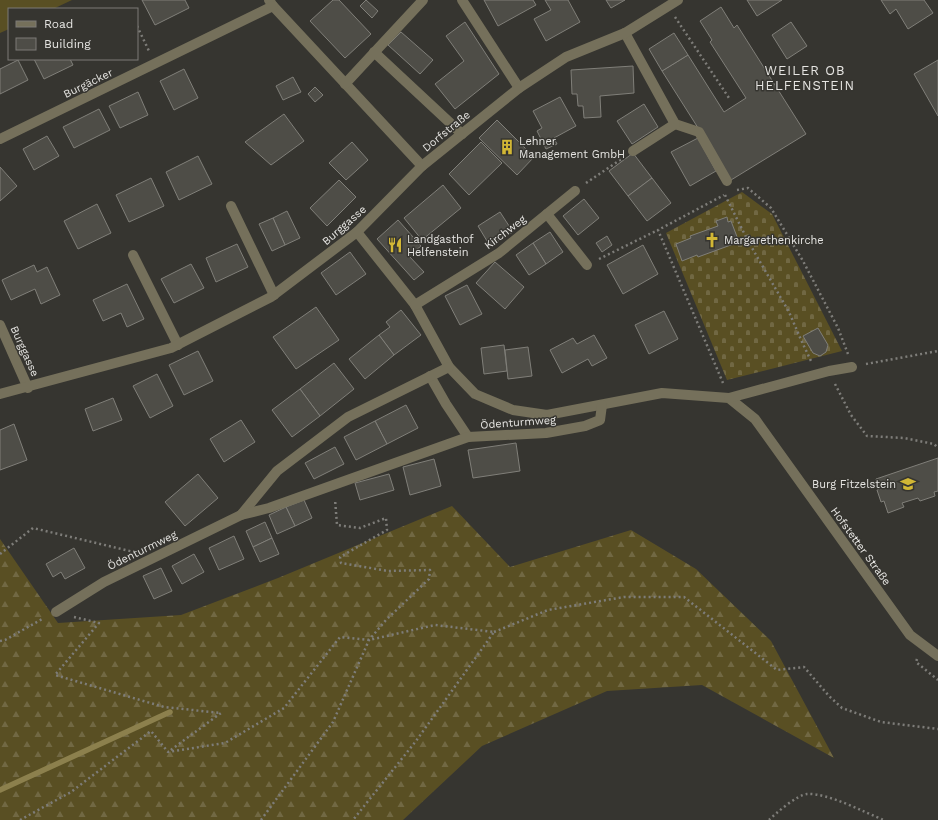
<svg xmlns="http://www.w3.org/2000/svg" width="938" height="820" font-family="'Work Sans',sans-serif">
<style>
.grass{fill:#594f23}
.forest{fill:url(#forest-firs)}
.cemetery{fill:url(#cemetery-stones)}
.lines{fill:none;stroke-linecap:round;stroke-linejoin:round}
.stream{stroke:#8c804d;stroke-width:5.5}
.building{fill:#4e4d47;stroke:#807f79}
.path{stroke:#7e7d79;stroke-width:2.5;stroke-dasharray:2 3;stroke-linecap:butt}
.minor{stroke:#75705b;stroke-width:10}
.labels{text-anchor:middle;stroke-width:3;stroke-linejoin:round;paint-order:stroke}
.street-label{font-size:11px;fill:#e6e5e2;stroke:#363530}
.poi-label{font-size:11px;fill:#e6e5e2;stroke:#363530;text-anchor:start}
.quarter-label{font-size:13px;letter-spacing:1px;fill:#e6e5e2;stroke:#363530}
</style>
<defs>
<pattern id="forest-firs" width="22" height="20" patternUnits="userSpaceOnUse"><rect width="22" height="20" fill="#594f23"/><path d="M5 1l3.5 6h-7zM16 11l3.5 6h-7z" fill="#716843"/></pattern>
<pattern id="cemetery-stones" width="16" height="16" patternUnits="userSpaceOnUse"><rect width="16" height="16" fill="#594f23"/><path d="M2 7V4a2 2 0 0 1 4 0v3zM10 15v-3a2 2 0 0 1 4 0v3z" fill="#716843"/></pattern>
</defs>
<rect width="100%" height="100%" fill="#363530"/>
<polygon class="grass" points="0,0 72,0 53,9 9,9 9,29 0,33"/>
<polygon class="forest" points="452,506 510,567 631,530 696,569 771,641 834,758 702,685 607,691 482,746 403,820 0,820 0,539 58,623 181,615 278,578"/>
<polygon class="cemetery" points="742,192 772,214 842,351 727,380 666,233"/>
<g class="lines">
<polyline class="stream" points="0,790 170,712"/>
</g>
<g class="building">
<polygon points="142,0 185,0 189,8 155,25"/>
<polygon points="333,0 339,0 371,34 345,58 310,21"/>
<polygon points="366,0 378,11 372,18 360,6"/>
<polygon points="484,0 533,0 536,5 498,26"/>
<polygon points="545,0 568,0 580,22 546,41 534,19 551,10"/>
<polygon points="606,0 625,0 611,8"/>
<polygon points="747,0 782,0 757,16"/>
<polygon points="881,0 924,0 933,13 908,29 896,9 890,14"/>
<polygon points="721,7 734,28 737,25 806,134 731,180 662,71 688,55 724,112 746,98 710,42 712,40 700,21"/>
<polygon points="465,22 499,74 455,109 435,84 464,61 446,36"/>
<polygon points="791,22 807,46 787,59 772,35"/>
<polygon points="401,32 433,60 420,74 388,45"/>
<polygon points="674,33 688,55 662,71 649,49"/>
<polygon points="34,59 70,59 73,65 44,79"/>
<polygon points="18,60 28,80 0,94 0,69"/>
<polygon points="938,60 938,116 914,74"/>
<polygon points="633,66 634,93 600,96 601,117 584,118 583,106 578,106 577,94 572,94 571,70"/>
<polygon points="184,69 198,98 174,110 160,81"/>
<polygon points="293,77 301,92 283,100 276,86"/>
<polygon points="315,87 323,95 315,102 308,94"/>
<polygon points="138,92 148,115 120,128 109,106"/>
<polygon points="560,97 576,126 554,138 557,144 546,149 537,131 542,128 533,111"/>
<polygon points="644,104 658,127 632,144 617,121"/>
<polygon points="99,109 110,130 74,148 63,127"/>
<polygon points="284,114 304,141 271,165 245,142"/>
<polygon points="497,120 534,157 517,175 479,138"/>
<polygon points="47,136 59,156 34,170 23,149"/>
<polygon points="698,138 716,171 690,186 671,152"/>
<polygon points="352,142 368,160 346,180 329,163"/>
<polygon points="481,142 502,163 469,195 449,174"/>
<polygon points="633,153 652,178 628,196 609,171"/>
<polygon points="198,156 212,184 179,200 166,172"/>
<polygon points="0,167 17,186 0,201"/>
<polygon points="151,178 164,206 129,222 116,195"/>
<polygon points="652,178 671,203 647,221 628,196"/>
<polygon points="339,180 356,197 327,226 310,208"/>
<polygon points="443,185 461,208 422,240 404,218"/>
<polygon points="584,199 599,218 578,235 563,216"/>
<polygon points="97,204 111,233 78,249 64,221"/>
<polygon points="287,211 300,238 285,245 273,218"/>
<polygon points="500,212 513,232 490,246 478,226"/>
<polygon points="727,217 728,222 731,221 739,242 698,257 697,255 682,261 676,244 691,238 690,236 718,226 716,221"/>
<polygon points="273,218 285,245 272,251 259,224"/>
<polygon points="398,220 421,246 409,256 424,272 414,280 377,239"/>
<polygon points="550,232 563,252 546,264 533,243"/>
<polygon points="607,236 612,245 602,252 596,243"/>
<polygon points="533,243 546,264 529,275 516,255"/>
<polygon points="237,244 248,267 216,282 206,258"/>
<polygon points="643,245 658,274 623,294 607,265"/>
<polygon points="350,252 366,274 336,295 321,273"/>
<polygon points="495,262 524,287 505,309 476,283"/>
<polygon points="191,264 204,288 174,303 161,279"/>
<polygon points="34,265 37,272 47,267 60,295 41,304 35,289 11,300 2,280"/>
<polygon points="127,284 144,319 127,327 121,313 103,321 93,300"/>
<polygon points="467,285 482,314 460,325 445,296"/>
<polygon points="316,307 339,340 296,369 273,337"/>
<polygon points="401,310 421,335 394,355 379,335 390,327 386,322"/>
<polygon points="664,311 678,339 649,354 635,325"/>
<polygon points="818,328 828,345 826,352 820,356 813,353 803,336"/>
<polygon points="379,335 394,355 365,379 349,359"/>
<polygon points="594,335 607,358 592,366 588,359 562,373 550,350 573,338 577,344"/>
<polygon points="504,345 507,371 484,374 481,348"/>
<polygon points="528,347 532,376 508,379 505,350"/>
<polygon points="198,351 213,381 184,395 169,365"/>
<polygon points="334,363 354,389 320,416 300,389"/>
<polygon points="157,374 173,406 150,418 133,386"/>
<polygon points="300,389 320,416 292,437 272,410"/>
<polygon points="113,398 122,420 93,431 85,409"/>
<polygon points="406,405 418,428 387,444 375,421"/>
<polygon points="241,420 255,442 224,462 210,439"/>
<polygon points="375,421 387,444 356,460 344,437"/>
<polygon points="14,424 27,460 0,470 0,430"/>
<polygon points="516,443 520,471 473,478 468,450"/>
<polygon points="335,447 344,464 314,479 305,463"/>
<polygon points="938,458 938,491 934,492 935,496 920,501 918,498 902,503 904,507 888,513 884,501 881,502 877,490 879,489 876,479"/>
<polygon points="434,459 441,486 410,495 403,467"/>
<polygon points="198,474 218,498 185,526 165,502"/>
<polygon points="389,474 394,490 360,500 355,483"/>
<polygon points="304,500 312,518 295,526 286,507"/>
<polygon points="286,507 295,526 277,534 269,515"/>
<polygon points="265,522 272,538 253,547 246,531"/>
<polygon points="234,536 244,559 219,570 209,548"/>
<polygon points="272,538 279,554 260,562 253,547"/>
<polygon points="74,548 85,568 65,579 61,572 53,577 46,564"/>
<polygon points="194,554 204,572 182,584 172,566"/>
<polygon points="161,568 172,591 154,599 143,576"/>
</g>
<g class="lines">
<g class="path">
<polyline points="675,17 729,98"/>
<polyline points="137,26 149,51"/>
<polyline points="586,183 623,158"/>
<polyline points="737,190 748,188 771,208 803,261 838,328 848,354"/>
<polyline points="725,195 748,241 789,312 802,342 811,361"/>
<polyline points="599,259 658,230"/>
<polyline points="866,364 938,351"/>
<polyline points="723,383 658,230 724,195"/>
<polyline points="835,384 851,415 867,436 904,438 934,444 938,448"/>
<polyline points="0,554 33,528 134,552"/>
<polyline points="74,617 99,623 55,675 164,707 221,713 168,752"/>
<polyline points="494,632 548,610 624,597 684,597 777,670 804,667 829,696 842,708 881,722 938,729"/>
<polyline points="0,641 5,640 44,618"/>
<polyline points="917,659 916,662 938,680"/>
<polyline points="20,820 71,792 151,731 168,752 225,743 284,708 340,637 369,640 435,625 494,632 416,741 353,820"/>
<polyline points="261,820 333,722 369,640 386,620 429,579 430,570 388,571 341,563 340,557 387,530 386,518 360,528 337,525 335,499"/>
<path d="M 769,820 C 776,813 797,795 807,794 C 829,793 863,812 884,820"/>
</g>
<g class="minor">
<polyline points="269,0 273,6 422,166"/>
<polyline points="462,0 519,88"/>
<polyline points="625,33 675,124 699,132 727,181"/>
<polyline points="374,52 462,134"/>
<polyline points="345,84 423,0"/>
<polyline points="0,139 273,6"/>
<polyline points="633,151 675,124"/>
<polyline points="231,206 274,295"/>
<polyline points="547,214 587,265"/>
<polyline points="357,232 415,305 449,367 475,394 513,410 547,415 662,393 729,398 755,419 910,635 938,656"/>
<polyline points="133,255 178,345"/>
<polyline points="415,305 499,253 575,191"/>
<polyline points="0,325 28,388"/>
<polyline points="430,376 446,404 468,437"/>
<polyline points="0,394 171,348 271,297 357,232 422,166 519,88 566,57 625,33 678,0"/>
<polyline points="729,398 829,371 852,367"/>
<polyline points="241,515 277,471 348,417 449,367"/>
<polyline points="56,612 104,582 241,515 269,508 468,437 546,433 585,426 600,420 602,405"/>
</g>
</g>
<defs>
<g id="building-bare" transform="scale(1.2)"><path d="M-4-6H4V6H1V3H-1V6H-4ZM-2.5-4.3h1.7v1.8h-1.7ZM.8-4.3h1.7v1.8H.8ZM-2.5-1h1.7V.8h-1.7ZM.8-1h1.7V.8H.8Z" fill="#d2b735" stroke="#363530" stroke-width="2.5" paint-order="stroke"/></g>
<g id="church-bare" transform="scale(1.2)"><path d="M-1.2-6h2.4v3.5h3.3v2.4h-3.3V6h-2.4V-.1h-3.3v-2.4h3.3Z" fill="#d2b735" stroke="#363530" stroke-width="2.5" paint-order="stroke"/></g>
<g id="restaurant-bare" transform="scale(1.2)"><path d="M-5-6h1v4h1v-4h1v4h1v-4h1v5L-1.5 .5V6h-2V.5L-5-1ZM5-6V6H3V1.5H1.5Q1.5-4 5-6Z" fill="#d2b735" stroke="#363530" stroke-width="2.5" paint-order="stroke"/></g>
<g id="school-bare" transform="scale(1.2)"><path d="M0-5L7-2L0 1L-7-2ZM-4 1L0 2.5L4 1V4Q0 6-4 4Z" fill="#d2b735" stroke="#363530" stroke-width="2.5" paint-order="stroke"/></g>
</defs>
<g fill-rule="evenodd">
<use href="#building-bare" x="507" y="147"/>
<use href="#church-bare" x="712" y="240"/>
<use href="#restaurant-bare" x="395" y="245"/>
<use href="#school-bare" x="908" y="484"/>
</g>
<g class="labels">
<g class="street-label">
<text transform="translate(88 83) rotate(-26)" y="4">Burgäcker</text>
<text transform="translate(446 131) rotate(-39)" y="4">Dorfstraße</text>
<text transform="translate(344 225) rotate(-41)" y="4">Burggasse</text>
<text transform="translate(505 232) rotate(-37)" y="4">Kirchweg</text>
<text transform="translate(25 351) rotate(66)" y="4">Burggasse</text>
<text transform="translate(518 422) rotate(-4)" y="4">Ödenturmweg</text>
<text transform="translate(861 546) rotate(54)" y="4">Hofstetter Straße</text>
<text transform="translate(142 550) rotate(-26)" y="4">Ödenturmweg</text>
</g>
<g class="poi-label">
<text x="519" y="145">Lehner<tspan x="519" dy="13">Management GmbH</tspan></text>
<text x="407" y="243">Landgasthof<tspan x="407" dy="13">Helfenstein</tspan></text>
<text x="724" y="244">Margarethenkirche</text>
<text x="896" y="488" text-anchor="end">Burg Fitzelstein</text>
</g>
<g class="quarter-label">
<text x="805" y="75">WEILER OB<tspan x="805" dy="15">HELFENSTEIN</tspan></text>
</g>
</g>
<rect x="8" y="8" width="130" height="52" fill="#363530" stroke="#7c7b77"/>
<rect x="16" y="21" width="20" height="6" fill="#75705b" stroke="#7c7b77"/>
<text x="44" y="28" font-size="12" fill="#e6e5e2">Road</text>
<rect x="16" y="38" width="20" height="12" fill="#4e4d47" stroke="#7c7b77"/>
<text x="44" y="48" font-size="12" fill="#e6e5e2">Building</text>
</svg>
